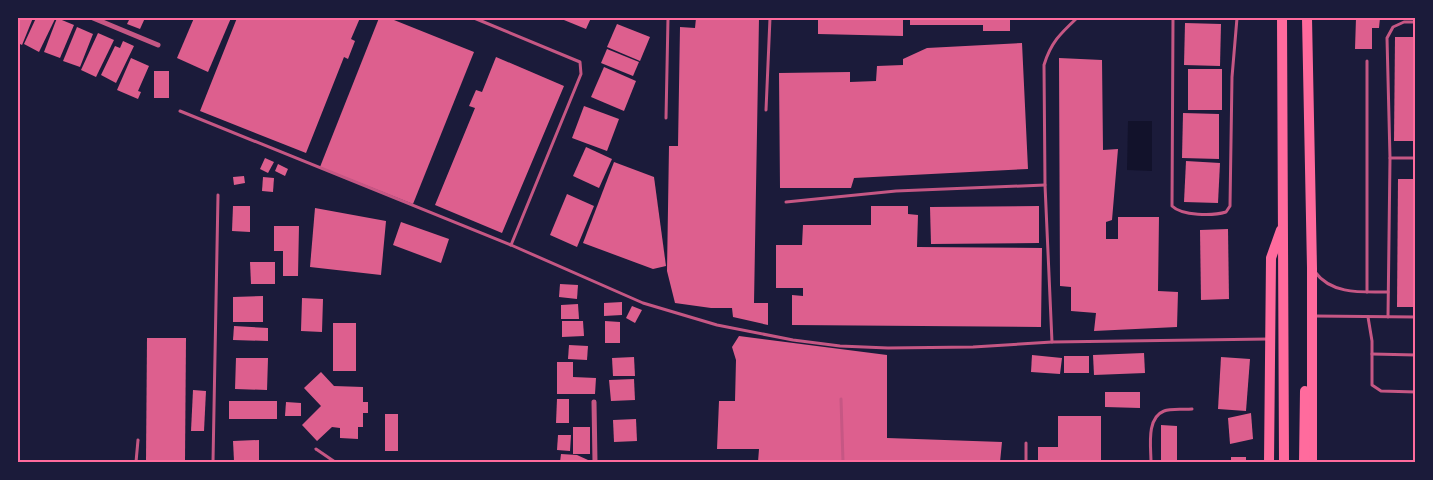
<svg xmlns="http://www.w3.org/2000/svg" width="1433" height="480" font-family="Roboto,sans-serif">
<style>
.water{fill:#12122b}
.building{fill:#dd5f8e}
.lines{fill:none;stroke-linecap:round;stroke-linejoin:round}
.service{stroke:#c65784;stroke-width:3}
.minor{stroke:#c65784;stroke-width:5}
.trunk{stroke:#ff6b9d;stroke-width:10}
.neatline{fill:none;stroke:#ff6b9d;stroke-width:2}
</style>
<rect width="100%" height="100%" fill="#1b1b3a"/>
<polygon class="water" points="1128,121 1152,121 1152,171 1127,170"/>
<g class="building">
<polygon points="18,18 33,18 22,45 18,43"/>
<polygon points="36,18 55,19 39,52 24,44"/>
<polygon points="57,18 74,25 60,58 44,52"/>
<polygon points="130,18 145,18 140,29 127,24"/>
<polygon points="194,18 231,18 208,72 177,58"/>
<polygon points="237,18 360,18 351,39 355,41 348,59 344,57 306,153 200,111"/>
<polygon points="379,18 389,18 474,52 413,204 320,167"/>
<polygon points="559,18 591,18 586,29"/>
<polygon points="696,18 759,18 754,303 768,303 768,325 733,317 732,308 711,308 675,303 667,271 669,146 678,146 680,27 695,28"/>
<polygon points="818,18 903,18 903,36 818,34"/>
<polygon points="910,18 1010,18 1010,31 983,31 983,25 910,25"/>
<polygon points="1356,18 1380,18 1379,28 1372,28 1372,49 1355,49"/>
<polygon points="1185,23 1221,24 1220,66 1184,65"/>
<polygon points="617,24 650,37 640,61 607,47"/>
<polygon points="77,27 93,34 80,67 63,61"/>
<polygon points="98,33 114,40 96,77 81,70"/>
<polygon points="1395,37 1416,37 1416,141 1394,141"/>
<polygon points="123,41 134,46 116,83 101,75 115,46 120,48"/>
<polygon points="1022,43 1028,169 854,178 851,188 780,188 779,73 850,72 850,82 876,81 877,66 903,65 903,59 927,48"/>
<polygon points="607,49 639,62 633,76 601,63"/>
<polygon points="496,57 564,86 502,233 435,205 475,108 469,106 476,90 482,92"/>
<polygon points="131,58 149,66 138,91 141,92 138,99 117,90"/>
<polygon points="1059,58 1102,60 1103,150 1118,149 1112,220 1106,222 1106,239 1118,239 1118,217 1159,217 1158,291 1178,292 1177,327 1094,331 1096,313 1071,311 1071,287 1060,286"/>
<polygon points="604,67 636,81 624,111 591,97"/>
<rect x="1188" y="69" width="34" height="41"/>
<rect x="154" y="71" width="15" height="27"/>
<polygon points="584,106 619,119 607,151 572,138"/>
<polygon points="1183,113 1219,114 1219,159 1182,158"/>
<polygon points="586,147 612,159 599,188 573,176"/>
<polygon points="265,158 274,162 268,173 260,169"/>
<polygon points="1186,161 1220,163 1218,203 1184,202"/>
<polygon points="614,162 654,177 666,266 653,269 583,243"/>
<polygon points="278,164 288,169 285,176 275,171"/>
<polygon points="244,176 245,183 234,185 233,177"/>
<polygon points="263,177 274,178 273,192 262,191"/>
<polygon points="1398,179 1416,179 1416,307 1397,307"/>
<polygon points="567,194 594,206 577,247 550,235"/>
<polygon points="233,206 250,206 250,232 232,231"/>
<polygon points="871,206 908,206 908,214 918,215 917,247 1042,248 1041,327 792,325 792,295 803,296 803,288 776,288 776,245 802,245 803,225 871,225"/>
<polygon points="1039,206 1039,243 931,244 930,207"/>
<polygon points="315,208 386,221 381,275 310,267"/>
<polygon points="401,222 449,239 441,263 393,245"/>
<polygon points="274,226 299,226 298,276 283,276 283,251 274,251"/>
<polygon points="1228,229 1229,299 1201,300 1200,230"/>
<polygon points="250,262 275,262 275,284 251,284"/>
<polygon points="560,284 578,285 577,299 559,297"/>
<polygon points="263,296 263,322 233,322 233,297"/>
<polygon points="302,298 323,299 322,332 301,331"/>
<polygon points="622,302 622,315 604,316 604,303"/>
<polygon points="578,304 579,319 561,319 561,305"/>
<polygon points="632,306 642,310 635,323 626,318"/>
<polygon points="562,321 583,321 584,336 562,337"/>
<polygon points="605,321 620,322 620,343 605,343"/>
<rect x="333" y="323" width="23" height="48"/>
<polygon points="234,326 268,328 268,341 233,340"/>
<polygon points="739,336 887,355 887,438 1002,442 1000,462 758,462 759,449 717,449 719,401 735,401 736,360 732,347"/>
<polygon points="147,338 186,338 185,460 146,460"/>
<polygon points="569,345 588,346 587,360 568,359"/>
<polygon points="1144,353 1145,373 1094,375 1093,355"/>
<polygon points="1032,355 1062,358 1060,374 1031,372"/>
<rect x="1064" y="356" width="25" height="17"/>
<polygon points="634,357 635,376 613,376 612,358"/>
<polygon points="1221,357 1250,359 1246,411 1218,409"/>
<polygon points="236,358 268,358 267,390 235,389"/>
<polygon points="557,362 573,362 573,377 596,378 595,394 557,394"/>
<polygon points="321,372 334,386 363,387 363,402 368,402 368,413 363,413 363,427 358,427 358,439 340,438 340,428 332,427 317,441 302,425 321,406 304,388"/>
<polygon points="634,379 635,400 611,401 609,380"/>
<polygon points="193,390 206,391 204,431 191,431"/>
<polygon points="1105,392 1140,392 1140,408 1105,407"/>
<polygon points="557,399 569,399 569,423 556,423"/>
<rect x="229" y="401" width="48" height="18"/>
<polygon points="286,402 301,403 301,416 285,416"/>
<polygon points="1251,413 1253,439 1230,444 1228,418"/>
<rect x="385" y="414" width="13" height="37"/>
<polygon points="1058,416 1101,416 1101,462 1038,462 1038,447 1058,447"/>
<polygon points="636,419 637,441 614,442 613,420"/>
<polygon points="1161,425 1177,426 1177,462 1161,462"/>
<rect x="573" y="427" width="17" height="27"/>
<polygon points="558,435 571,435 570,451 557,450"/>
<polygon points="259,440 259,460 234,461 233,441"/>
<polygon points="561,454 577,455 588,460 588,462 560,462"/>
<rect x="1231" y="457" width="15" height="5"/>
</g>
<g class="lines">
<g class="service">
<polyline points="474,18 580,62 581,74 511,245"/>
<path d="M 1173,18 L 1172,206 C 1182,216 1213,216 1226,212 L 1230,206 L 1232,77 L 1237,18"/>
<polyline points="766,110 770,18"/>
<polyline points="180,111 511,245 643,303 717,325 793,340 840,346 888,348 973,347 1052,342 1269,339"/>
<polyline points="666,118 668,18"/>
<polyline points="1390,158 1416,158"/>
<polyline points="786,202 896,191 1045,185"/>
<path d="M 1315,272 C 1332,295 1363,292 1388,292"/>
<polyline points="1367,292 1367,61"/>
<polyline points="1314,316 1416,317"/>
<polyline points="1368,317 1372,341 1372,385 1381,391 1416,392"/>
<polyline points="1388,317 1390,158 1387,38 1393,27 1404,22 1416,22"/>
<path d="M 1052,342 L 1045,185 L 1044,65 C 1051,42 1061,33 1077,18"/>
<polyline points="1372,354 1416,355"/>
<polyline points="841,399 843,462"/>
<polyline points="1026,443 1026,462"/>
<polyline points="316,449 335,462"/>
<polyline points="136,462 138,440"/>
<polyline points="213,462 218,195"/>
<path d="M 1151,462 C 1151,447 1146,418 1164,411 C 1171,408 1184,410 1192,409"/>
</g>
<g class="minor">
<polyline points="93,18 158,45"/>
<polyline points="594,402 595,462"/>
</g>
<g class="trunk">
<polyline points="1282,18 1284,462"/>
<polyline points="1307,18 1312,268 1312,462"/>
<polyline points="1269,462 1271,258 1281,230"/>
<polyline points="1304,462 1305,391"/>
</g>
</g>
<rect width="1433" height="480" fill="none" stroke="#1b1b3a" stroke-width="38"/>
<rect x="19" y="19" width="1395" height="442" class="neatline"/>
</svg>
